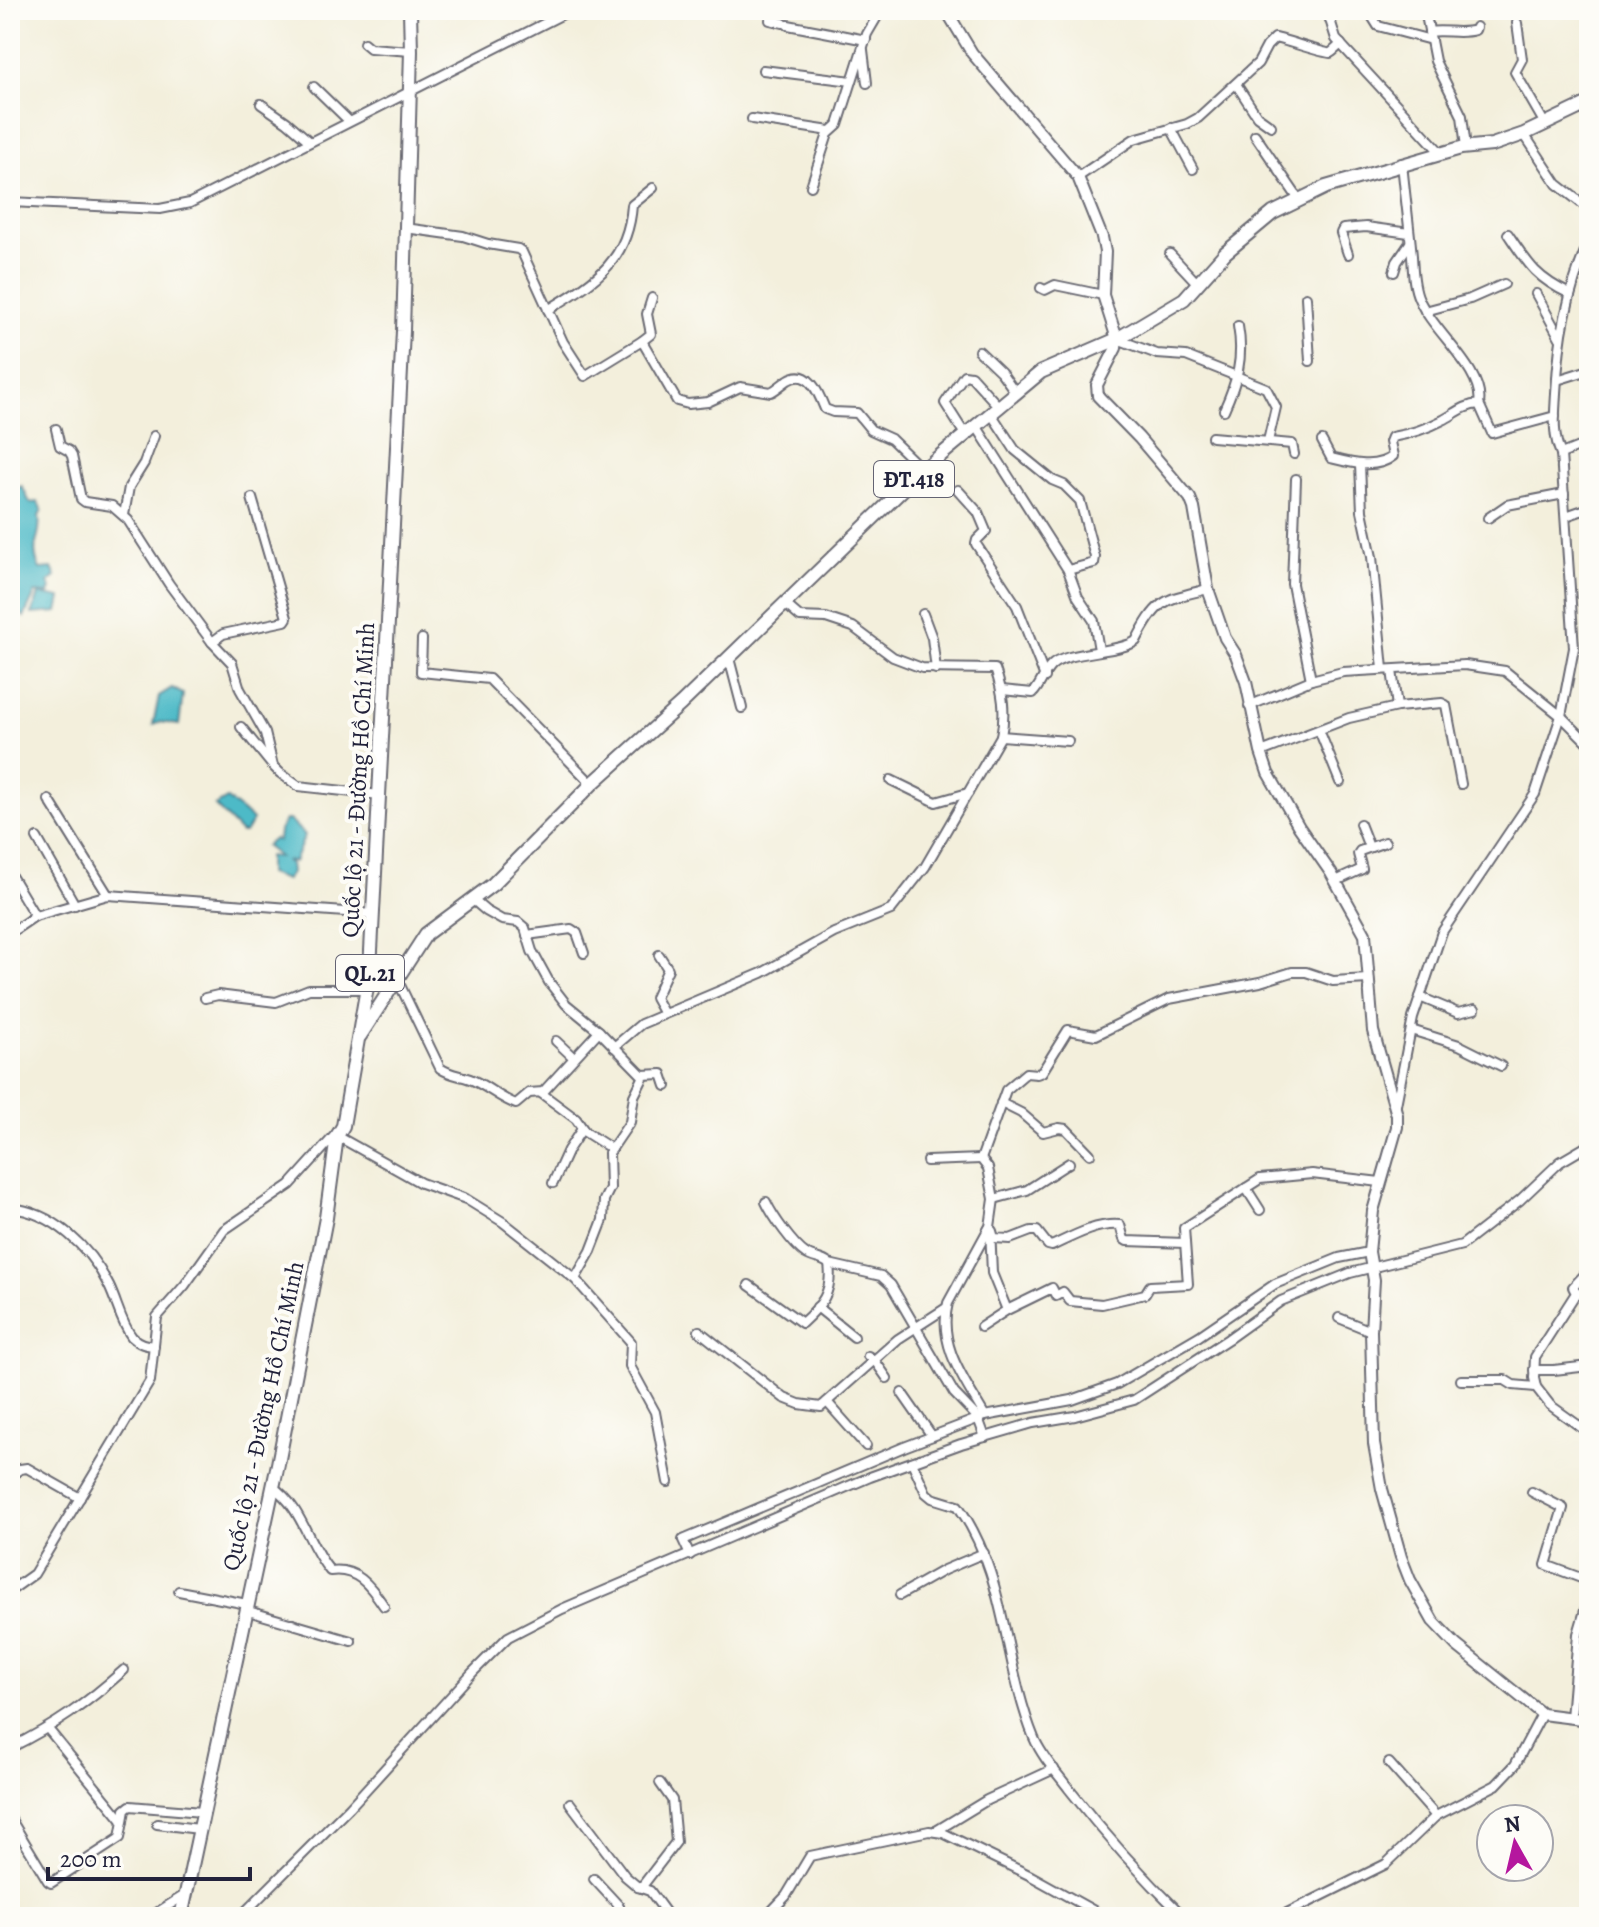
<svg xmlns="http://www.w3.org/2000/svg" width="1599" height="1927" font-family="Alegreya,serif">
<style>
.water{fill:#4dbac7;stroke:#386e81;stroke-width:2}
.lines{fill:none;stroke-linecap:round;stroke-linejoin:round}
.minor-casing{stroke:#6b6a73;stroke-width:12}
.tertiary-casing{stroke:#6b6a73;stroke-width:14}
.primary-casing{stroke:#6b6a73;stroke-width:16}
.trunk-casing{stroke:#6b6a73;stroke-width:16}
.minor{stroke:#fff;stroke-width:8}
.tertiary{stroke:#fff;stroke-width:10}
.primary{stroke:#fff;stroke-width:12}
.trunk{stroke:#fff;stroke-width:12}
.labels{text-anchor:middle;stroke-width:8;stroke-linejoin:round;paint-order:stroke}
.shield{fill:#fdfcf7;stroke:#646373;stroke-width:2}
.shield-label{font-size:22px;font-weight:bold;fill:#22223b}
.street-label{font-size:24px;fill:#22223b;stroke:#fdfcf7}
</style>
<rect width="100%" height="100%" fill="#fdfcf7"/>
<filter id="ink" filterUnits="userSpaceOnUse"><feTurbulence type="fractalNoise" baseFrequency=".0125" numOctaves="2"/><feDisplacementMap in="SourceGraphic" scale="16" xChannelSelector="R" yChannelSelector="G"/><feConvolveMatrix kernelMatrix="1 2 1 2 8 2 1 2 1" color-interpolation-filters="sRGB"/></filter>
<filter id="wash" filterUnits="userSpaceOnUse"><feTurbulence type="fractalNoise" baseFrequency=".006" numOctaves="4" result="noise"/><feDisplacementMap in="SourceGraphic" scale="32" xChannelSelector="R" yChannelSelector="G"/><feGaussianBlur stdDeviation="1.8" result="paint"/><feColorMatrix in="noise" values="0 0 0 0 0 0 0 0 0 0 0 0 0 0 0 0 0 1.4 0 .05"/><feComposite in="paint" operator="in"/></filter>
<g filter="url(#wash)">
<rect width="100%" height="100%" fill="#f3efdc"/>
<g class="water">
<path d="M 22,486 L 30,503 L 38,502 L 42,511 L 39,516 C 43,538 28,544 40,569 L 52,568 L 56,577 L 48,583 L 51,588 L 49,594 L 35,593 L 24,617 L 10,603 L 12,562 L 10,490 Z"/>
<polygon points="39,594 61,598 58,612 32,614"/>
<polygon points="172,688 183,694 179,725 161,722 153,725 159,696"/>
<polygon points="227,799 253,820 245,833 241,833 215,806"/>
<polygon points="285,820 289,820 305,835 294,862 285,861 290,864 291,872 286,880 268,874 268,856 279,857 265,846 274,839 278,841 279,831"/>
</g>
</g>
<g filter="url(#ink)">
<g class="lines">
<g class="minor-casing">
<g id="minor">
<polyline points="1327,10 1336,39 1441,153"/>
<polyline points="1368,10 1378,26 1431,40"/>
<polyline points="1425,10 1435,61 1462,116 1466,147"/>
<polyline points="770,20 783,23"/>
<polyline points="1517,23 1522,59 1515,72 1545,124"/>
<polyline points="788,25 866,40"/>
<path d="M 1429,32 C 1445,29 1459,35 1475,30 L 1476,27"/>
<polyline points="364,43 370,48 411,51"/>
<polyline points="863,50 867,83"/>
<polyline points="763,70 852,81"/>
<polyline points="1236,84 1257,116 1271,126"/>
<polyline points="314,87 349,121"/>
<polyline points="261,104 287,122 309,141"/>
<polyline points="752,119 830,131"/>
<polyline points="1171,128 1193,169"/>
<polyline points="1524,134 1557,184 1589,209"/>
<polyline points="1255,135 1300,201"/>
<path d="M 1078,177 L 1134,139 L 1187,124 L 1198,118 L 1258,63 L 1267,46 L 1275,38 C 1285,40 1326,54 1330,53 C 1333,52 1338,46 1341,44"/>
<polyline points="811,186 828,134 838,125 867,34 881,10"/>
<polyline points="10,202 160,209 190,203 571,10"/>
<path d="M 405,228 L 463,236 L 488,244 L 518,249 L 522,252 L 563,342 L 585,376 L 642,341 L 677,401 L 688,404 L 708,402 L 740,387 L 771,392 C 777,389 782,384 788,380 C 809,367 819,394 825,409 L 833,412 L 857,413 L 871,430 L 891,439 L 923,470"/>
<path d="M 1508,234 C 1528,264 1536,278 1570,294"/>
<polyline points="1170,254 1198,284"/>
<polyline points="1348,254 1341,233 1343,229 1366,227 1409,233"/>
<polyline points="1394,272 1397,262 1410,243"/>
<polyline points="1041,288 1045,290 1055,285 1103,295"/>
<polyline points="1536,294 1560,338"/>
<polyline points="1306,297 1310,361"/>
<path d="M 548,310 C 593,282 628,263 632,205 L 653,188"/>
<polyline points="1425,311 1470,299 1504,284"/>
<polyline points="1117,339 1157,354 1186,356 1266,388 1276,407 1268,441"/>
<polyline points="642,341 651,334 647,314 652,298"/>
<polyline points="979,351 1001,372 1016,393"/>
<polyline points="1557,380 1589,370"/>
<polyline points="1479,404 1492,433 1555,416"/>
<path d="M 1224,410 C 1237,381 1244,359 1238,326"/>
<polyline points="977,427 1068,570 1094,563 1095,557 1080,501 1064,485 1052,480 1015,450 992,415"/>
<polyline points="56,429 60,446 69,451 72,456 81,499 85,502 112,506 128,520 169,584 212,642 232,663 240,689 265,733 273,766 280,773 298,786 380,795"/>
<polyline points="966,436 945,403 964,375 971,376 1000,408"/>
<polyline points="1212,437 1292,444 1294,454"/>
<path d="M 1322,441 L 1331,458 C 1351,463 1376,470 1393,456 L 1390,442 L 1392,437 C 1410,434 1426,429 1443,420 C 1455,414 1464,405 1479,404 C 1485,371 1432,331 1419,299 C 1413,286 1413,270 1412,256 C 1409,225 1405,194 1402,163"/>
<polyline points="1561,454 1589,443"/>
<polyline points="1360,465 1362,511 1372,557 1383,669"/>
<polyline points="1296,479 1292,584 1311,680"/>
<polyline points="958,490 978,512 986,531 977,540 976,544 1017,606 1045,677"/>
<polyline points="124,515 129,487 144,463 154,436"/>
<polyline points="1566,516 1589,508"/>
<polyline points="1488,518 1507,505 1564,494"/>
<polyline points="1068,570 1078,597 1094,621 1099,650"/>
<polyline points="923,614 932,638 936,669"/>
<polyline points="422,639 421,672 489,679 592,784"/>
<polyline points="212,642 223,634 285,621 287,618 252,498"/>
<polyline points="729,658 742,708"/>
<polyline points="1392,670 1397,707"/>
<path d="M 1002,690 L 1033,693 C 1041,685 1043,674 1051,666 C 1065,651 1119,653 1136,641 C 1158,598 1164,600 1208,589"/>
<polyline points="1249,706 1311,680 1343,672 1465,665 1505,671 1561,716 1589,744"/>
<polyline points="241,727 271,764"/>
<polyline points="1319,730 1340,782"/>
<polyline points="1001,736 1068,741"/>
<polyline points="1261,752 1349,718 1397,707 1442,703 1446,705 1461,784"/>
<polyline points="891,780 936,802 968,793"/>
<polyline points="49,800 108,895"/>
<polyline points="1360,824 1369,847"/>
<polyline points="37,838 75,905"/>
<polyline points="10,874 35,916 108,895 373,914"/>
<polyline points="1336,881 1362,869 1358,854 1360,851 1385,842"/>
<polyline points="472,899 486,911 502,920 518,922 525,928 532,951 549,982 566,1004 599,1031 642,1075 662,1074 666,1086"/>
<polyline points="10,933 35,916"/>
<polyline points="527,935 571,929 577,933 584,953"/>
<polyline points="659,955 668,969 655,998 664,1014"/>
<path d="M 397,979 L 440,1068 C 450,1075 459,1075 470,1079 C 486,1085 499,1098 516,1104 L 529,1093 L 543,1092 L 599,1031"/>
<polyline points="1420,997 1458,1013 1475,1009"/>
<polyline points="205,998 218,995 276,1002 309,989 368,989"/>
<polyline points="1411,1030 1459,1045 1501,1066"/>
<polyline points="556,1041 574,1058"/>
<path d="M 614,1047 L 641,1024 L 762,973 L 834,933 L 891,910 L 925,867 L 1001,736 C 1006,712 1003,692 995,669 L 922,668 L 893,657 L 853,627 L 826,618 L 800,617 L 785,604"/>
<polyline points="541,1093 576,1119 585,1132 612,1149"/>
<polyline points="1001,1103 1021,1113 1043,1132 1059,1128 1066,1129 1090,1154"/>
<path d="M 1396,1105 L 1413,1018 L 1442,932 L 1535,794 L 1561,716 L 1574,648 L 1561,454 C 1552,434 1555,415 1556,393 C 1559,337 1567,293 1589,241"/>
<polyline points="337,1136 421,1183 466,1199 503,1222 575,1279 631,1342 630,1366 655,1412 668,1482"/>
<polyline points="981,1159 988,1168 994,1199 990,1227 992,1273 1007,1310 1052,1288 1056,1296 1063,1292 1070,1301 1102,1304 1145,1294 1150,1286 1188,1284 1184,1228 1260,1179 1312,1174 1380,1182"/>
<polyline points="981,1159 1006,1090 1026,1073 1037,1074 1042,1072 1068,1030 1096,1035 1169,999 1260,982 1292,972 1306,972 1333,981 1368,979"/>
<polyline points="927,1161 981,1159"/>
<polyline points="553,1183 568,1150 582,1129"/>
<polyline points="1246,1188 1260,1210"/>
<polyline points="994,1199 1027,1190 1069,1163"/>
<path d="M 766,1202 C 773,1217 793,1245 806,1254 C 814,1259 822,1258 829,1264 L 881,1276 L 891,1285 L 954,1393 L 978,1418 L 985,1437"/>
<path d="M 10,1208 C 53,1212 90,1247 109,1286 C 117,1302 121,1323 132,1337 C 139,1344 145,1345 154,1346"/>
<path d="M 992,1231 L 994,1238 L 1010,1239 L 1031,1231 L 1037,1231 L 1048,1245 L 1052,1246 C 1073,1236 1096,1223 1120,1225 L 1124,1239 L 1127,1241 L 1185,1243"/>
<polyline points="1589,1270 1573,1287 1576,1293 1535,1357 1534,1378 1536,1387 1550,1405 1589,1433"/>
<polyline points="575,1279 591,1251 603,1220 604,1200 610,1188 609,1153 630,1122 634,1096 644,1076"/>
<path d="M 749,1285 L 802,1323 C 822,1305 833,1292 829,1264"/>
<polyline points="1576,1293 1589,1296"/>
<polyline points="817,1307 854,1337"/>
<polyline points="1339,1318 1371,1331"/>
<polyline points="981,1327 1007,1310"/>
<polyline points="699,1331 784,1398 799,1404 821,1407 898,1339 946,1308"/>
<polyline points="868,1356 875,1361 887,1378"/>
<polyline points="1534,1370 1554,1370 1589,1366"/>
<polyline points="1461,1380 1505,1380 1513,1385 1536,1387"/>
<polyline points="902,1393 932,1436"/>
<polyline points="827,1402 866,1446"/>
<path d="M 985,1416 C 965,1381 937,1345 948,1303 L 989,1228"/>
<path d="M 912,1462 L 926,1493 L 932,1498 L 958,1506 C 1007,1575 1003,1662 1034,1738 C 1042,1757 1057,1773 1069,1789 C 1104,1834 1143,1877 1184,1917"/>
<polyline points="10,1477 20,1469 27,1468 80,1498"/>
<path d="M 273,1487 C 303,1508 307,1544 330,1571 C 356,1567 370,1585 384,1606"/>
<polyline points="1532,1492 1563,1508 1546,1565 1589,1581"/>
<polyline points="690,1555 683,1540 904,1447 985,1416 1072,1400 1117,1384 1199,1336 1275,1284 1339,1258 1369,1252"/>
<polyline points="10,1591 34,1574 150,1381 157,1317 185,1285 224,1230 290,1185 337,1133"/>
<polyline points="179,1591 247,1604"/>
<polyline points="900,1595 944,1570 984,1553"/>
<polyline points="245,1610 351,1641"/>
<polyline points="1571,1718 1578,1634 1589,1597"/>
<polyline points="48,1729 123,1821"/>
<path d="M 10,1748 C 56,1725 86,1704 124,1670"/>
<polyline points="1389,1763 1436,1816"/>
<polyline points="570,1803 625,1876 638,1887 650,1891 669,1917"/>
<polyline points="10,1818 48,1881 51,1883 120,1838 125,1810 130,1806 202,1812"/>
<polyline points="157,1824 199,1829"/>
<polyline points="936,1831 987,1800 1054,1769"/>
<polyline points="594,1879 619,1906 620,1917"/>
<polyline points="638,1887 643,1885 676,1842 672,1800 660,1783"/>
<polyline points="150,1917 185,1895"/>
<polyline points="240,1917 350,1807 473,1672 508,1637 562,1609 870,1477 961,1444 1033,1423 1075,1416 1134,1400 1228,1339 1281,1301 1350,1273 1462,1245 1520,1200 1560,1162 1589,1145"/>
<polyline points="766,1917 786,1896 810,1856 929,1831 943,1833 1031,1876 1105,1917"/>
<polyline points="1279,1917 1386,1864 1436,1816 1496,1785 1515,1765 1542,1714"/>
</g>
</g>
<g class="tertiary-casing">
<polyline id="tertiary" points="946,10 972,53 1078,177 1102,237 1105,252 1103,295 1117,339 1116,348 1097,385 1098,396 1139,438 1190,498 1194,508 1208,589 1225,638 1236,655 1246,682 1261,752 1268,773 1299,827 1331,873 1365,934 1373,1031 1397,1115 1397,1127 1373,1211 1369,1252 1374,1280 1371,1331 1374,1444 1382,1489 1401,1557 1410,1580 1433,1621 1456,1645 1542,1714 1589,1720"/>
</g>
<g class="primary-casing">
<polyline id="primary" points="360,1036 426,934 493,884 592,784 681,704 923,470 1041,372 1117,339 1184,299 1225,253 1273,213 1326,187 1461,148 1492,145 1524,134 1589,103"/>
</g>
<g class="trunk-casing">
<polyline id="trunk" points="181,1917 278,1464 326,1218 337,1136 343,1126 370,970 403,331 411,51 410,10"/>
</g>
<use href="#minor" class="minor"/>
<use href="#tertiary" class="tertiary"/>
<use href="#primary" class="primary"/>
<use href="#trunk" class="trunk"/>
</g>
</g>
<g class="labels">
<g class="shield">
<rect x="874" y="461" width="80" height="36" rx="6"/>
<rect x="336" y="955" width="68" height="36" rx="6"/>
</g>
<g class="shield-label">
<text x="914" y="487">ĐT.418</text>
<text x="370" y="981">QL.21</text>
</g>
<g class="street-label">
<text transform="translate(358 780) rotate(-87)" y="8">Quốc lộ 21 - Đường Hồ Chí Minh</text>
<text transform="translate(263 1416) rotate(-78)" y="8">Quốc lộ 21 - Đường Hồ Chí Minh</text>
</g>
</g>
<rect width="1599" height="1927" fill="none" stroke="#fdfcf7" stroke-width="40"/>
<g transform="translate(1515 1843) rotate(352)"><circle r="38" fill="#fdfcf7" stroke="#a5a5ac" stroke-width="2"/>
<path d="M0-6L14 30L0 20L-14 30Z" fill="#b5179e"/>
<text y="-12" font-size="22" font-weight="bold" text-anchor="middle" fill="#22223b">N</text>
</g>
<path d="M48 1867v12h202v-12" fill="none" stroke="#22223b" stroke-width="4"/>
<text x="60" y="1867" font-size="24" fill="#22223b" stroke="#fdfcf7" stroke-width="6" paint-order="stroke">200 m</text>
</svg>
